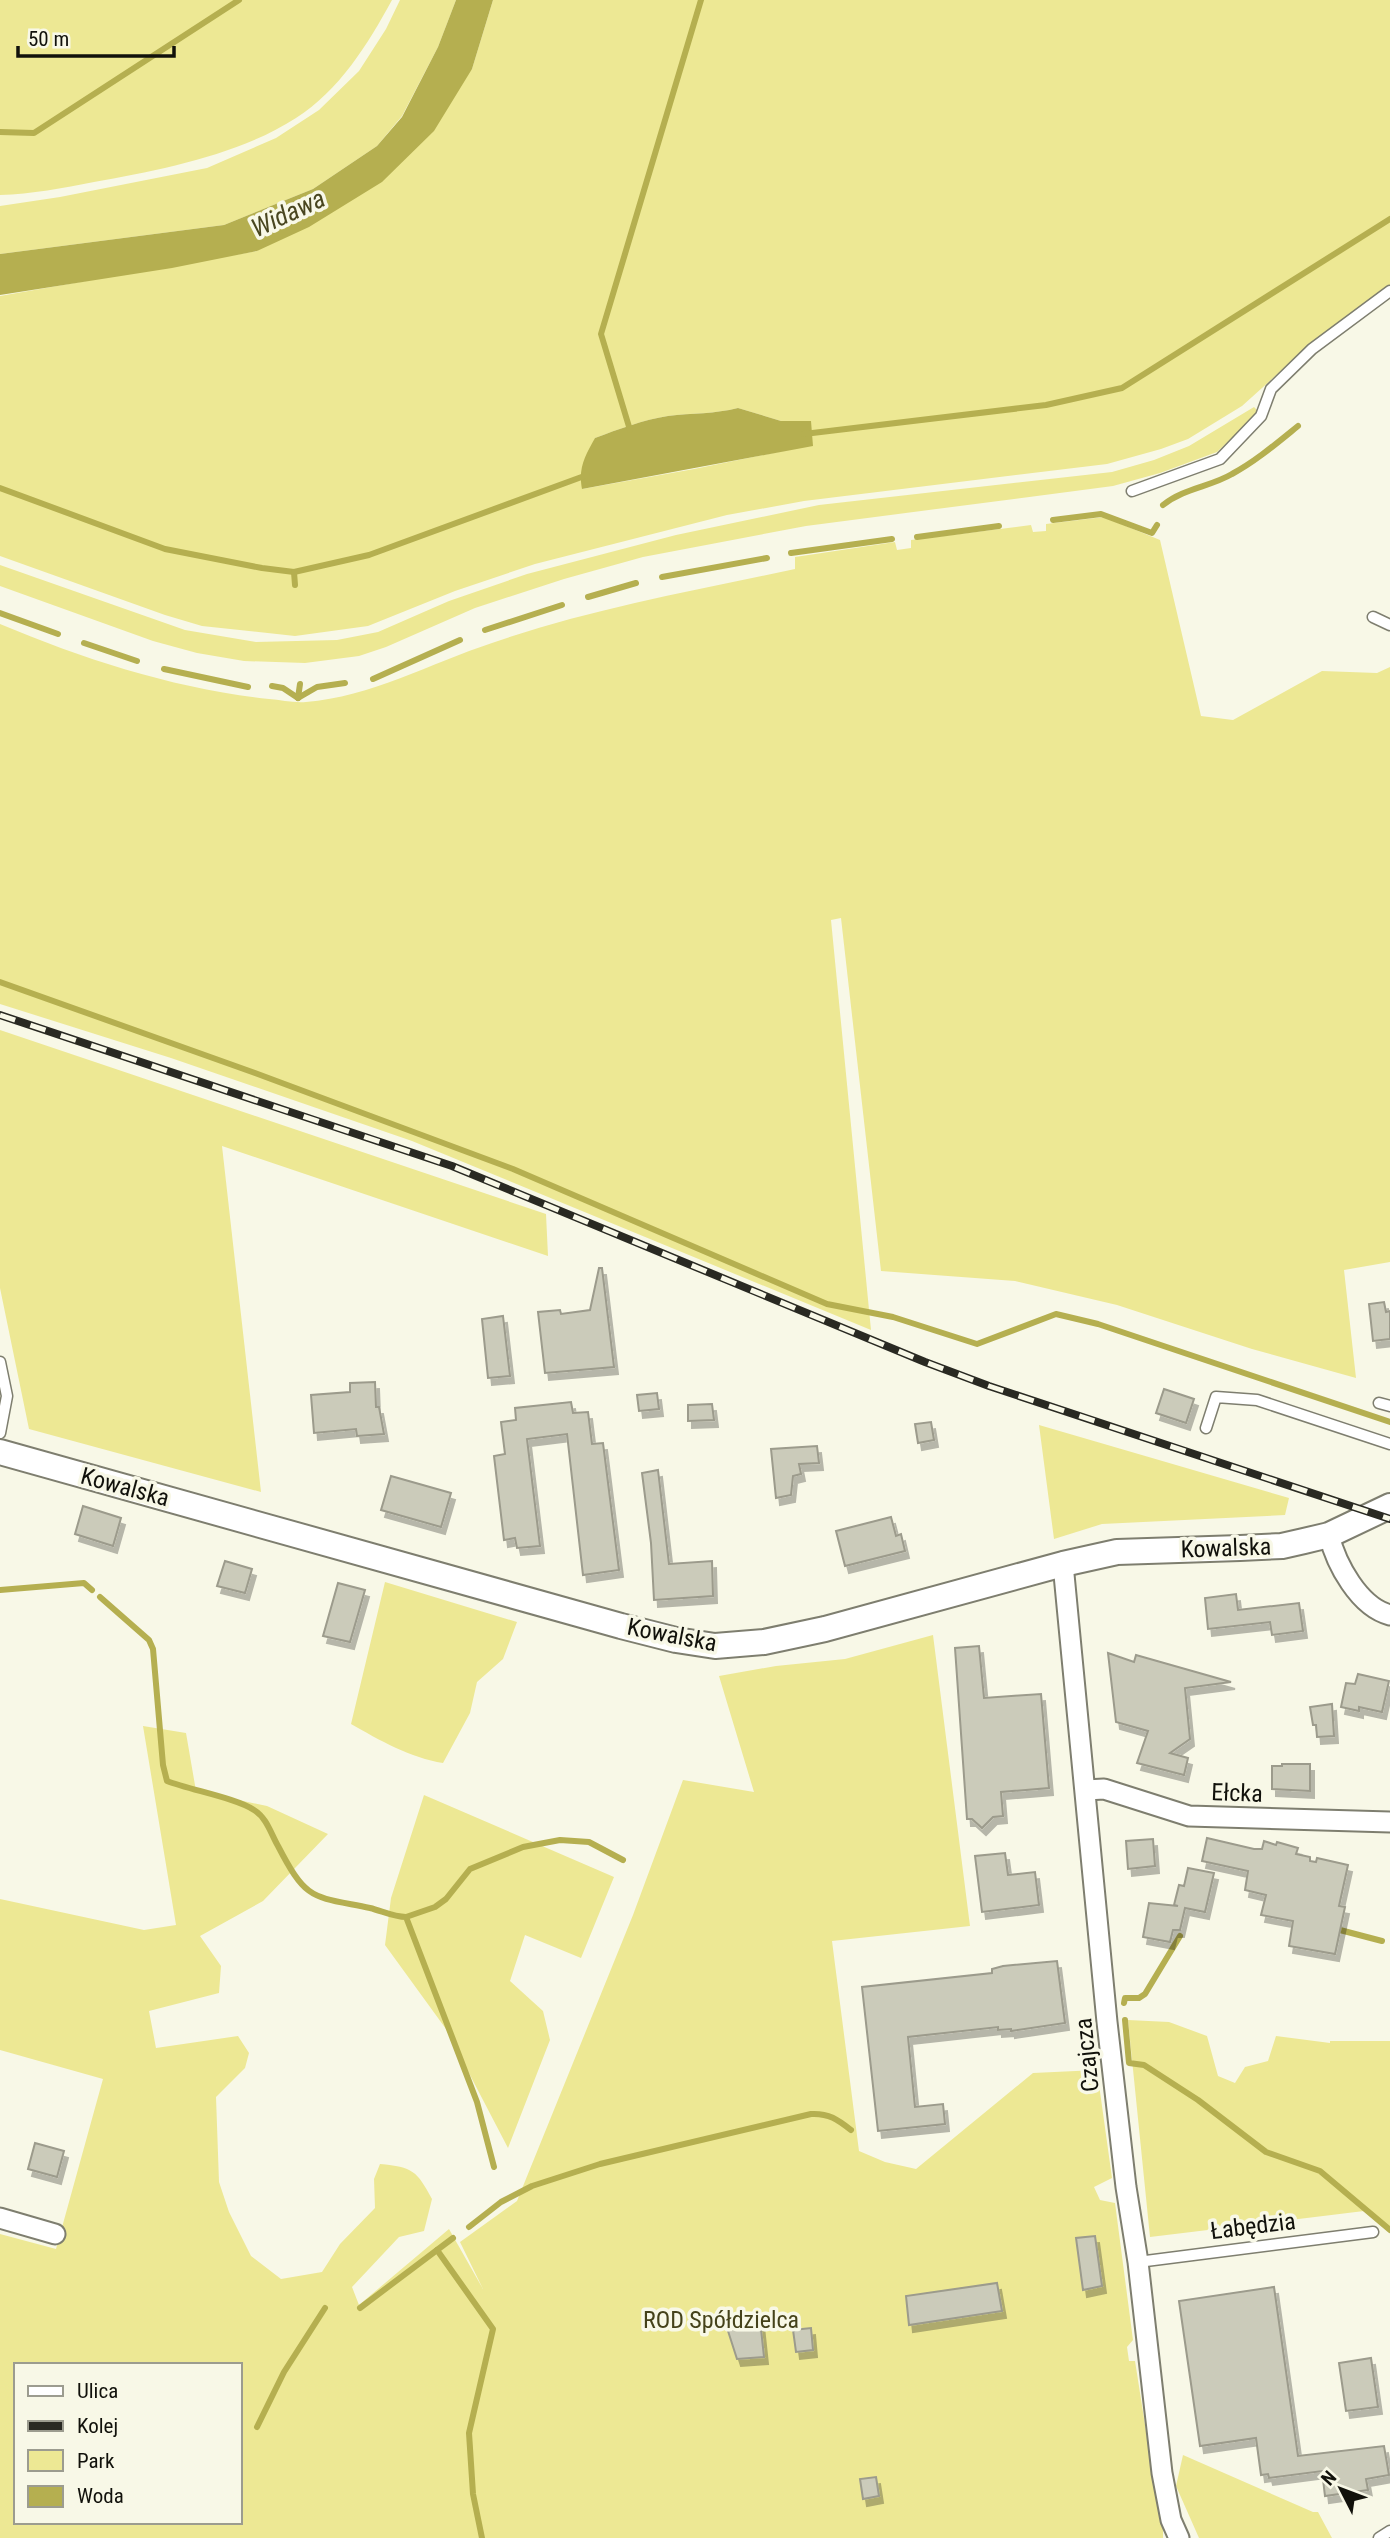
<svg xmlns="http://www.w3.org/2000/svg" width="1390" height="2538" font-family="'Roboto Condensed',sans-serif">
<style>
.green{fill:#ede894;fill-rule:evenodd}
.water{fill:#b5af50}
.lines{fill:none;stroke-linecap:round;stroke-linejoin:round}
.stream{stroke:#b5af50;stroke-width:6}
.building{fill:#cbcbba;stroke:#9c9b8c;stroke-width:2;filter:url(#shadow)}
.service-casing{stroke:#7e7e6f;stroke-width:13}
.minor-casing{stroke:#7e7e6f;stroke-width:23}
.tertiary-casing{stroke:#7e7e6f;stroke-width:28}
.service{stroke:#fff;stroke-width:10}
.minor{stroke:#fff;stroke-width:19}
.tertiary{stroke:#fff;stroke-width:24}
.rail-casing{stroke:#292922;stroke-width:8}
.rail{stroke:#f8f8e7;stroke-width:5;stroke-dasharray:16;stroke-linecap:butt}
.labels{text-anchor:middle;stroke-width:7;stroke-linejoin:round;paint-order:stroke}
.street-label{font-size:24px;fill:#11110b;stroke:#f8f8e7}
.park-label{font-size:24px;fill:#45421a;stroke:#f8f8e7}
.water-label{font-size:26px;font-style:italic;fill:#49461f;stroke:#f8f8e7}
</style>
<defs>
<filter id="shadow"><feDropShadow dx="4" dy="7" stdDeviation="0" flood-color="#0004"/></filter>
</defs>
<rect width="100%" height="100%" fill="#f8f8e7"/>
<g class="green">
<path d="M 0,0 L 392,0 C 368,44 339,91 296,118 C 239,155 160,170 94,182 C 63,188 32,194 0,195 Z"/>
<polygon points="400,0 456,0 438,47 402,116 377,146 313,189 224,225 0,254 0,206 60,197 207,168 276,138 319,110 359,71 386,29"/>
<path d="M 493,0 L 1390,0 L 1390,288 L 1320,336 L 1242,406 L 1188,439 L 1161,449 L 1107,464 L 804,501 L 727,515 L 535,564 L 455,591 L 368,626 L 295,636 L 202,626 L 165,615 L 0,556 L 0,296 L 257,251 L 472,69 ZM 738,408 L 781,421 L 810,421 L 812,445 L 694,469 L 582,489 L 595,438 C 619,429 643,420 668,416 C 692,413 715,414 738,408 Z"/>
<polygon points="1254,407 1258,411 1256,415 1217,452 1160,473 1113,486 806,526 643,557 564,579 475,608 386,647 359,656 305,663 244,661 197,653 153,641 0,586 0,565 185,630 256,642 337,640 378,632 449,601 527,574 676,535 819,505 1112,472 1154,460 1189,446"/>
<path d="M 1104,517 L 1160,540 L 1201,716 L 1233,720 L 1322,671 L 1377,673 L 1390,667 L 1390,1262 L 1344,1270 L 1356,1378 L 1252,1349 L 1117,1305 L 1015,1281 L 881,1271 L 841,918 L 831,920 L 871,1330 L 412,1141 L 171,1058 L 0,1004 L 0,624 C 86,660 176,689 269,699 C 281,700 294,703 306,702 C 370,697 431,663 492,643 C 590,609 693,591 795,569 L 795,557 L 895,542 L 897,550 L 911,548 L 911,540 L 1031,525 L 1033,532 L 1046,531 L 1046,524 Z"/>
<polygon points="0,1030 546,1214 548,1256 222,1146 261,1492 29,1429 0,1288"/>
<polygon points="1039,1425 1289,1498 1285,1515 1102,1524 1054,1539"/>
<path d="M 385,1582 L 517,1622 L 503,1659 L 477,1682 L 470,1713 L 443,1763 C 411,1758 379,1740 351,1724 Z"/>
<path d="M 933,1635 L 970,1926 L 832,1941 L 859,2151 L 885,2162 L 916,2169 L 1033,2073 L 1097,2070 L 1112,2178 L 1094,2187 L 1100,2200 L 1115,2203 L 1133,2340 L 1127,2347 L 1129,2361 L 1135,2361 L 1159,2514 L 1163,2529 L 1163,2538 L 0,2538 L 0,2234 L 56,2249 L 103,2079 L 0,2050 L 0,1899 L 144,1930 L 176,1925 L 143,1726 L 186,1733 L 196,1791 L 267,1806 L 328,1834 L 263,1901 L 200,1936 L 221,1966 L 219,1993 L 149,2011 L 156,2048 L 238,2036 L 249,2053 L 245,2068 L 216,2097 L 219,2182 L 229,2212 L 251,2256 L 281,2279 L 322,2272 L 340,2244 L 375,2208 L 374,2179 L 380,2164 C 413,2167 417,2171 432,2199 L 424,2231 L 399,2237 L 352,2287 L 359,2305 L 449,2229 L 483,2289 L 460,2242 L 517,2201 L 633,1915 L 683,1780 L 754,1792 L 719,1676 L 776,1666 L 845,1659 ZM 16,2365 L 240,2365 L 240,2522 L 16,2522 Z"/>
<polygon points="424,1795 614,1877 581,1958 525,1935 510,1981 543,2011 550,2040 508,2148 446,2029 385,1945 391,1898"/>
<polygon points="1128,2020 1169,2022 1207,2036 1218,2076 1235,2083 1245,2067 1268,2061 1276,2036 1330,2043 1330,2041 1390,2041 1390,2233 1364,2211 1150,2237"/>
<polygon points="1183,2455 1313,2512 1318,2512 1332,2538 1199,2538 1176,2486"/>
</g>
<g class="water">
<polygon points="456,0 493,0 472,69 434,131 382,182 309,227 257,251 172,268 0,295 0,254 224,225 313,189 377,146 402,117 438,47"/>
<path d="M 738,408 L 781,421 L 811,421 L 813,446 L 582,489 C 578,468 585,456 595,438 C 619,429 643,420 668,416 C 692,413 715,414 738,408 Z"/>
</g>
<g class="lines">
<g class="stream">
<polyline points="0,132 34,133 239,0"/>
<polyline points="630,430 601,334 701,0"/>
<polyline points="804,434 1046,405 1122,388 1390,219"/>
<polyline points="0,488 165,549 262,568 294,572 369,555 587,475"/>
<path d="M 1163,505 C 1184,488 1210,487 1232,474 C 1256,461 1277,443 1298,426"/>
<polyline points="1053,520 1101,514 1152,533 1157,525"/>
<polyline points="917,537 999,526"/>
<polyline points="791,553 892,539"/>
<polyline points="294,572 295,585"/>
<polyline points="662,577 767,558"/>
<polyline points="588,597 636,583"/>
<polyline points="0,613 58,634"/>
<polyline points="485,630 562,605"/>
<polyline points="84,643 137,661"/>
<polyline points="164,669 248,687"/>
<polyline points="373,679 460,640"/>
<polyline points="272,686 283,688 298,698"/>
<polyline points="298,698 317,687 345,683"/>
<polyline points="298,698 300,684"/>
<polyline points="0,982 255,1073 513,1169 827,1304 893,1317 977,1344 1056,1314 1098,1324 1390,1422"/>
<polyline points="0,1590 84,1583 92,1590"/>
<path d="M 100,1597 L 149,1640 L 153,1649 L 163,1765 L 167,1781 C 190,1790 236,1798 254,1810 C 267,1818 271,1834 278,1846 C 307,1902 312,1896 370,1908 C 382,1911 394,1917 406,1917 L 477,2102 L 494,2167"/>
<polyline points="406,1917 435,1907 446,1899 470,1869 523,1847 560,1840 589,1842 623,1860"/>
<polyline points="1340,1930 1382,1941"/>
<polyline points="1124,2003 1125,1998 1139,1998 1145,1994 1180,1936"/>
<polyline points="1125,2020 1129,2063 1144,2065 1198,2100 1266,2152 1320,2171 1390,2230"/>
<path d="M 469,2227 L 501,2202 L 532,2186 L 600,2164 L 811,2114 C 829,2113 838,2120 851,2130"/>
<polyline points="437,2250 493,2329 469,2433 473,2494 482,2538"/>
<polyline points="360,2308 453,2238"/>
<polyline points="257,2427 284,2372 325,2308"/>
</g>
</g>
<g class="building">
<polygon points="599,1268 602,1268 614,1367 545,1373 538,1312 560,1310 561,1314 590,1310"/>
<polygon points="1384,1302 1386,1312 1390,1311 1390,1339 1373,1341 1369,1304"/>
<polygon points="503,1316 510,1376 488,1378 482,1319"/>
<polygon points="375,1382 376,1407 379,1407 384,1434 357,1436 356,1429 314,1433 311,1395 350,1392 350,1383"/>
<polygon points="1164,1389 1194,1399 1186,1423 1156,1413"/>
<polygon points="657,1393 659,1409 639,1411 637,1395"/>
<polygon points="571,1402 573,1413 588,1412 592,1444 603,1443 619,1570 583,1575 567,1434 527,1439 540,1546 517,1548 515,1538 504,1540 494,1456 505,1454 501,1422 516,1420 515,1408"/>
<polygon points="712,1404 714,1420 688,1421 688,1405"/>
<polygon points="931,1422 934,1440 918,1443 915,1424"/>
<polygon points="817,1446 819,1463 799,1464 801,1474 793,1476 791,1495 776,1498 771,1449"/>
<polygon points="658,1470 669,1564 712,1561 713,1596 654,1600 651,1543 642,1473"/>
<polygon points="391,1476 451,1493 441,1527 381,1510"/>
<polygon points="83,1506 121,1518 113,1546 75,1534"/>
<polygon points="891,1517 896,1536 901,1534 905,1551 845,1566 836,1531"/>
<polygon points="225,1561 252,1569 245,1593 217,1586"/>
<polygon points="338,1583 365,1590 350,1642 323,1636"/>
<polygon points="1236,1594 1238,1610 1299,1603 1303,1631 1272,1635 1270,1622 1208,1629 1205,1598"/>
<polygon points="979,1646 984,1698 1041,1694 1049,1788 1001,1792 1003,1816 993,1817 982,1828 972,1819 967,1819 955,1648"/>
<polygon points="1108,1653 1134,1662 1136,1655 1231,1682 1185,1688 1190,1739 1170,1753 1188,1758 1184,1775 1137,1763 1148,1731 1116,1722"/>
<polygon points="1358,1674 1389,1681 1382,1712 1359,1707 1359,1711 1341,1707 1346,1683 1355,1684"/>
<polygon points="1332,1704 1334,1736 1317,1737 1316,1725 1313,1725 1310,1707"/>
<polygon points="1282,1764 1310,1764 1310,1791 1272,1789 1272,1766 1282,1766"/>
<polygon points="1207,1838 1254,1849 1262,1849 1264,1841 1276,1845 1277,1842 1298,1848 1296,1854 1310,1857 1310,1861 1316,1862 1317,1858 1348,1865 1339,1906 1345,1907 1335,1954 1289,1946 1293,1921 1261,1915 1266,1895 1245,1890 1248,1871 1202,1861"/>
<polygon points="1153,1839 1155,1866 1128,1869 1126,1841"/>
<polygon points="1005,1853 1008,1875 1035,1872 1039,1905 982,1912 975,1856"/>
<polygon points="1188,1868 1214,1873 1205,1912 1185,1908 1180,1930 1173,1930 1170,1942 1143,1937 1149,1903 1178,1906 1174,1905 1179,1885 1184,1886"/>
<polygon points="1057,1961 1065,2023 1011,2031 1011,2029 998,2030 998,2027 908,2037 915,2107 943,2104 945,2124 878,2131 862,1987 992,1973 992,1969 1003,1966"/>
<polygon points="35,2143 64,2151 57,2177 28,2169"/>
<polygon points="1095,2236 1102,2286 1083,2290 1076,2238"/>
<polygon points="997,2283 1002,2311 909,2325 906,2296"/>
<polygon points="1274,2287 1298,2456 1384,2446 1389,2475 1366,2479 1368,2490 1325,2496 1322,2471 1269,2478 1268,2474 1261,2475 1256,2438 1200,2446 1179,2301"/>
<polygon points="760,2320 764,2357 737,2359 728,2331"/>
<polygon points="811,2328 813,2350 796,2352 793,2330"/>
<polygon points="1371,2358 1378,2407 1346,2411 1339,2363"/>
<polygon points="876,2477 879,2496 863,2499 860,2479"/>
</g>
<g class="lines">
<g class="service-casing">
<g id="service">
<polyline points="1132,491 1220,459 1261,416 1271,389 1312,349 1390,291"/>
<polyline points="1373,617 1390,625"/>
<polyline points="0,1362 7,1396 0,1433"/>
<polyline points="1379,1403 1390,1406"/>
<polyline points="1206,1428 1216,1397 1257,1400 1390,1444"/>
<polyline points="1138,2262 1373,2232"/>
<polyline points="1379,2538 1390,2531"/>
</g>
</g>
<g class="minor-casing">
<g id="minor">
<path d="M 1329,1535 C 1336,1564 1359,1607 1390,1615"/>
<polyline points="1063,1564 1107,2022 1126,2187 1138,2262 1162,2473 1171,2520 1179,2538"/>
<polyline points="1086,1790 1104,1789 1189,1816 1390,1822"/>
<polyline points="0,2218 55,2234"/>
</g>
</g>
<g class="tertiary-casing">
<polyline id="tertiary" points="0,1452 621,1626 676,1640 715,1646 764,1642 825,1629 1063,1564 1117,1552 1240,1548 1282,1546 1304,1541 1329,1535 1390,1506"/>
</g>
<use href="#service" class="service"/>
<use href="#minor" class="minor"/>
<use href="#tertiary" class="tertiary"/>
<g class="rail-casing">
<polyline id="rail" points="0,1015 452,1166 925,1362 989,1386 1390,1519"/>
</g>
<use href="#rail" class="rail"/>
</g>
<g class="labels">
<g class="street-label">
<text transform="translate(125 1487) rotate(15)" y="8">Kowalska</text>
<text transform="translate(1226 1548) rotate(-2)" y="8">Kowalska</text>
<text transform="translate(672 1635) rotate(11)" y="8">Kowalska</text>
<text transform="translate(1237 1793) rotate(2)" y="8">Ełcka</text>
<text transform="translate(1087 2055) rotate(-96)" y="8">Czajcza</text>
<text transform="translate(1253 2226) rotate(-7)" y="8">Łabędzia</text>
</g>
<g class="park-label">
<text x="721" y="2328">ROD Spółdzielca</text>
</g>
<g class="water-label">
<text transform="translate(288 213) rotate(-25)" y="9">Widawa</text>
</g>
</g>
<rect x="14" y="2363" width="228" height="161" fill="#f8f8e7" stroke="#9c9c8f" stroke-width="2"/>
<rect x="28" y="2386" width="35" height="10" fill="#ffffff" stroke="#9c9c8f" stroke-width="2"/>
<text x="77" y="2398" font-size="21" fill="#11110b">Ulica</text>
<rect x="28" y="2421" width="35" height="10" fill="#292922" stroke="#9c9c8f" stroke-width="2"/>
<text x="77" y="2433" font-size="21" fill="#11110b">Kolej</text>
<rect x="28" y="2450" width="35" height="21" fill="#ede894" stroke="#9c9c8f" stroke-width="2"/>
<text x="77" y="2468" font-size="21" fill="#11110b">Park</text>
<rect x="28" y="2486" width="35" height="21" fill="#b5af50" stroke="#9c9c8f" stroke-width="2"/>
<text x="77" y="2503" font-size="21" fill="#11110b">Woda</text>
<g transform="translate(1341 2489) rotate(312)" stroke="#f8f8e7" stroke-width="5" paint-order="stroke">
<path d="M0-5L12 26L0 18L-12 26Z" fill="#11110b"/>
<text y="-10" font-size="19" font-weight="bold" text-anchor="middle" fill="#11110b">N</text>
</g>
<path d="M18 46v10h156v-10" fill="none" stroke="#11110b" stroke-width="3.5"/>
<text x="28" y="46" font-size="21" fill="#11110b" stroke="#f8f8e7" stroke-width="5" paint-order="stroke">50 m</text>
</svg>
